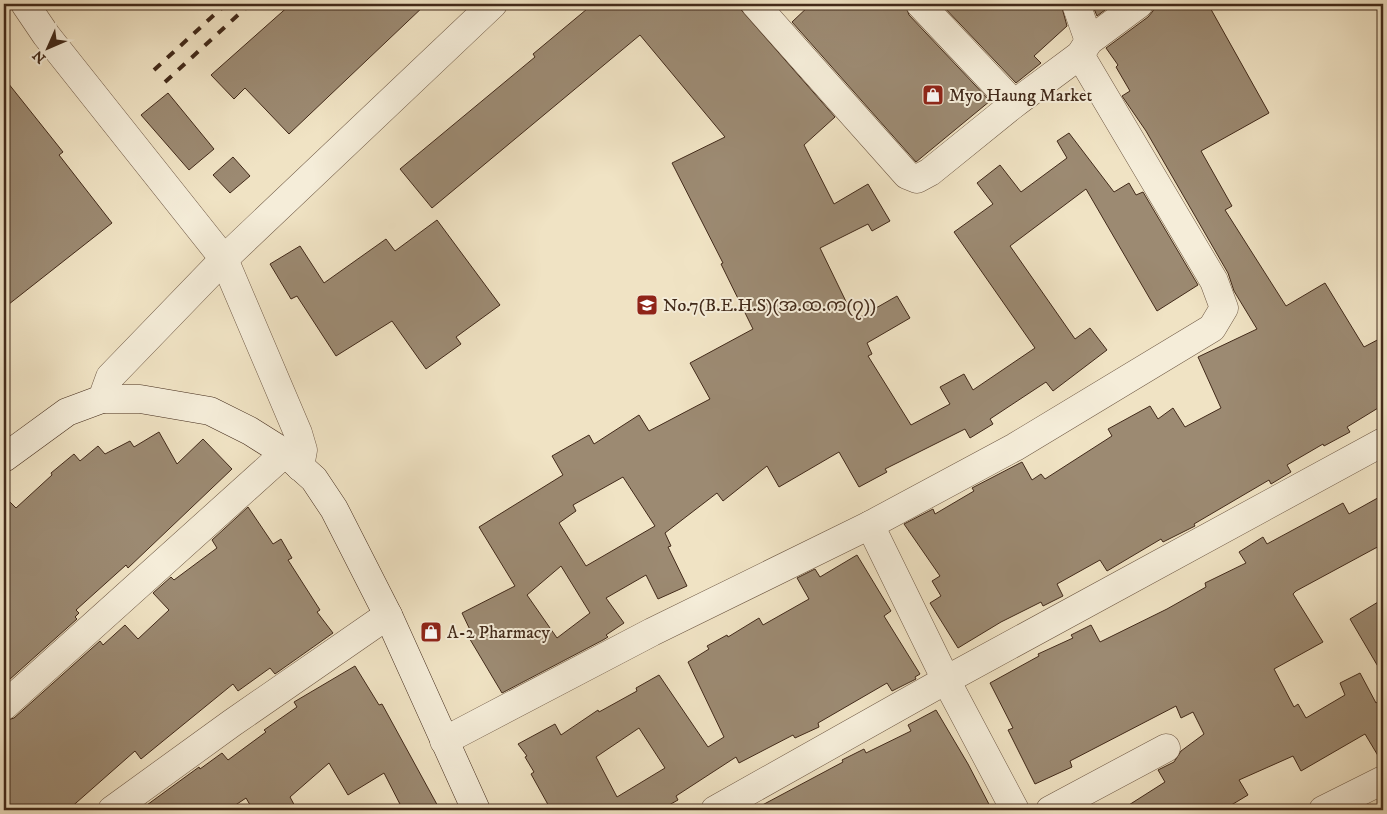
<svg xmlns="http://www.w3.org/2000/svg" width="1387" height="814" font-family="'IM FELL DW Pica','Noto Sans Myanmar',serif">
<style>
.building{fill:#9c8a72;stroke:#422a1a;fill-rule:evenodd}
.lines{fill:none;stroke-linecap:round;stroke-linejoin:round}
.street-casing{stroke:#6e5844;stroke-width:29}
.secondary-casing{stroke:#422a1a;stroke-width:29}
.street{stroke:#f5edd9;stroke-width:28}
.secondary{stroke:#f5edd9;stroke-width:28}
.rail{stroke:#422a1a;stroke-width:4;stroke-dasharray:9 9;stroke-linecap:butt}
.labels{text-anchor:middle;stroke-width:4;stroke-linejoin:round;paint-order:stroke}
.poi-label{font-size:18px;fill:#422a1a;stroke:#f5edd9;text-anchor:start}
</style>
<rect width="100%" height="100%" fill="#f0e3c4"/>
<filter id="stains"><feTurbulence type="fractalNoise" baseFrequency=".004" numOctaves="4"/><feColorMatrix values="0 0 0 0 .2 0 0 0 0 .09 0 0 0 0 .02 0 0 0 .5 -.17"/></filter>
<radialGradient id="worn" r=".72"><stop offset=".6" stop-color="#630" stop-opacity="0"/><stop offset="1" stop-color="#630" stop-opacity=".3"/></radialGradient>
<g class="building">
<polygon points="291,4 426,4 289,134 245,88 234,99 211,75"/>
<path d="M 593,4 L 736,4 L 835,117 L 804,145 L 834,204 L 868,184 L 890,221 L 872,231 L 868,224 L 820,248 L 855,320 L 897,296 L 910,318 L 867,343 L 872,354 L 868,356 L 911,425 L 950,404 L 940,387 L 964,374 L 973,390 L 1035,348 L 954,232 L 993,204 L 977,183 L 1000,165 L 1021,192 L 1067,158 L 1057,141 L 1069,133 L 1114,192 L 1129,183 L 1136,195 L 1143,192 L 1198,285 L 1157,311 L 1086,189 L 1010,246 L 1075,339 L 1090,328 L 1107,350 L 1053,391 L 1046,382 L 990,419 L 993,424 L 970,438 L 965,429 L 885,469 L 887,472 L 859,487 L 839,452 L 779,487 L 767,466 L 723,501 L 717,493 L 665,533 L 671,546 L 668,547 L 687,586 L 658,599 L 646,575 L 606,598 L 624,623 L 606,635 L 608,637 L 603,640 L 502,693 L 468,636 L 472,634 L 462,613 L 515,586 L 479,527 L 563,475 L 552,456 L 589,435 L 594,444 L 639,415 L 649,431 L 710,399 L 690,363 L 753,329 L 721,264 L 723,263 L 672,163 L 725,137 L 640,35 L 432,208 L 400,169 L 535,57 L 533,54 ZM 623,477 L 655,526 L 586,566 L 559,523 L 576,511 L 573,505 ZM 561,566 L 590,613 L 557,638 L 527,595 Z"/>
<polygon points="811,4 905,4 909,15 990,101 916,162 792,22"/>
<polygon points="941,4 1061,4 1067,26 1034,56 1041,63 1016,83"/>
<polygon points="1092,4 1113,4 1097,16"/>
<polygon points="1154,4 1208,4 1269,113 1201,151 1232,206 1225,210 1286,306 1325,283 1364,347 1383,337 1383,405 1347,427 1350,432 1324,446 1323,444 1287,465 1291,472 1271,484 1269,480 1194,524 1195,526 1163,542 1161,539 1107,571 1100,560 1057,584 1063,596 1043,606 1041,602 1001,622 958,648 930,603 941,596 932,581 940,576 904,524 933,509 935,514 974,491 972,488 1022,462 1032,480 1041,474 1045,479 1112,436 1108,429 1150,406 1158,419 1173,408 1185,427 1221,408 1198,357 1257,329 1234,291 1228,273 1146,131 1122,96 1130,91 1116,67 1118,65 1106,48 1148,17 1153,11"/>
<polygon points="4,78 63,152 59,155 112,223 4,308"/>
<polygon points="168,93 214,149 189,170 141,115"/>
<polygon points="233,157 250,176 230,193 213,175"/>
<polygon points="437,220 500,305 456,337 461,344 426,369 392,321 336,356 297,296 291,299 270,264 300,246 324,283 386,239 395,251"/>
<polygon points="159,432 177,464 203,439 232,469 128,568 126,565 76,610 79,613 75,617 77,619 9,680 4,675 4,496 16,508 52,475 51,473 74,454 80,461 98,446 105,454 130,441 134,447"/>
<polygon points="1383,495 1383,544 1296,591 1293,594 1323,642 1274,669 1294,707 1298,704 1306,718 1345,695 1340,683 1360,673 1376,703 1383,698 1383,764 1365,734 1301,771 1293,756 1239,780 1248,795 1223,810 1121,810 1165,782 1158,770 1174,762 1181,751 1204,734 1193,712 1181,718 1176,706 1070,761 1072,767 1035,784 1008,730 1013,728 990,683 1039,656 1038,654 1073,638 1071,635 1091,625 1100,642 1167,609 1206,587 1205,583 1246,563 1239,552 1263,537 1267,544 1343,503 1349,514"/>
<polygon points="248,507 273,544 281,539 292,558 288,560 320,610 317,612 333,633 275,674 270,668 238,691 233,684 141,759 135,751 68,810 4,810 4,721 14,718 100,641 103,645 125,625 138,639 169,610 153,593 171,577 174,580 217,548 212,540"/>
<path d="M 857,555 L 891,611 L 884,616 L 920,674 L 915,677 L 916,679 L 892,691 L 887,683 L 818,723 L 819,727 L 795,738 L 793,735 L 739,763 L 736,757 L 676,796 L 678,800 L 660,810 L 551,810 L 531,774 L 534,772 L 525,757 L 527,756 L 518,744 L 555,724 L 561,735 L 598,710 L 599,712 L 637,691 L 636,688 L 659,675 L 708,747 L 724,737 L 688,662 L 709,649 L 707,646 L 727,635 L 728,637 L 759,618 L 763,625 L 809,599 L 797,578 L 815,569 L 820,577 ZM 639,728 L 665,768 L 617,797 L 596,757 Z"/>
<polygon points="1383,599 1383,675 1350,619"/>
<polygon points="355,666 379,705 382,704 440,810 403,810 384,773 348,795 329,763 290,797 297,810 253,810 246,798 228,810 140,810 199,767 200,769 222,753 228,760 266,732 264,730 297,707 294,702"/>
<polygon points="936,710 968,764 992,810 753,810 843,762 842,760 864,749 866,753 911,731 908,725"/>
</g>
<g class="lines">
<g class="street-casing">
<g id="street">
<polyline points="25,4 46,35 224,259 298,433 303,450 300,467"/>
<polyline points="755,4 907,175 917,179 930,172 1014,104 1080,55 1089,41 1139,4"/>
<polyline points="920,4 1014,104"/>
<polyline points="1076,4 1089,41"/>
<polyline points="102,399 110,377 224,259 493,4"/>
<polyline points="870,525 946,680 1015,810"/>
<polyline points="4,706 285,453"/>
<polyline points="444,741 652,632 870,525 1015,447 1212,328 1224,308 1214,281 1080,55"/>
<polyline points="112,810 232,723 388,615"/>
<polyline points="715,810 946,680 1383,442"/>
<polyline points="1050,810 1166,748"/>
<polyline points="1323,810 1383,780"/>
</g>
</g>
<g class="secondary-casing">
<polyline id="secondary" points="4,458 67,412 102,399 140,399 210,411 250,431 285,453 314,479 334,509 388,615 476,810"/>
</g>
<use href="#street" class="street"/>
<use href="#secondary" class="secondary"/>
<g class="rail">
<polyline points="154,70 226,4"/>
<polyline points="165,82 250,4"/>
</g>
</g>
<defs>
<g id="shop-square" transform="scale(1.125)"><rect x="-9" y="-9" width="18" height="18" rx="4" fill="#8f2418" stroke="#f5edd9"/><path d="M-5-2.5h2.3a2.7 3.5 0 0 1 5.4 0H5L5.5 6h-11ZM-1.5-2.5h3a1.5 2.3 0 0 0-3 0Z" fill="#fff"/></g>
<g id="school-square" transform="scale(1.125)"><rect x="-9" y="-9" width="18" height="18" rx="4" fill="#8f2418" stroke="#f5edd9"/><path d="M0-5L7-2L0 1L-7-2ZM-4 1L0 2.5L4 1V4Q0 6-4 4Z" fill="#fff"/></g>
</defs>
<g fill-rule="evenodd">
<use href="#shop-square" x="933" y="95"/>
<use href="#school-square" x="647" y="305"/>
<use href="#shop-square" x="431" y="632"/>
</g>
<g class="labels">
<g class="poi-label">
<text x="949" y="101">Myo Haung Market</text>
<text x="663" y="311">No.7(B.E.H.S)(အ.ထ.က(၇))</text>
<text x="447" y="638">A-2 Pharmacy</text>
</g>
</g>
<rect width="1387" height="814" fill="none" stroke="#f0e3c4" stroke-width="20"/>
<rect x="5" y="5" width="1377" height="804" fill="none" stroke="#422a1a" stroke-width="2.5"/>
<rect x="10" y="10" width="1367" height="794" fill="none" stroke="#422a1a"/>
<g transform="translate(48 48) rotate(225)" stroke="#f5edd9" stroke-width="4" paint-order="stroke">
<path d="M0-4L9 19L0 12L-9 19Z" fill="#422a1a"/>
<text y="-8" font-size="14" font-weight="bold" text-anchor="middle" fill="#422a1a">N</text>
</g>
<rect width="100%" height="100%" filter="url(#stains)"/>
<rect width="100%" height="100%" fill="url(#worn)"/>
</svg>
